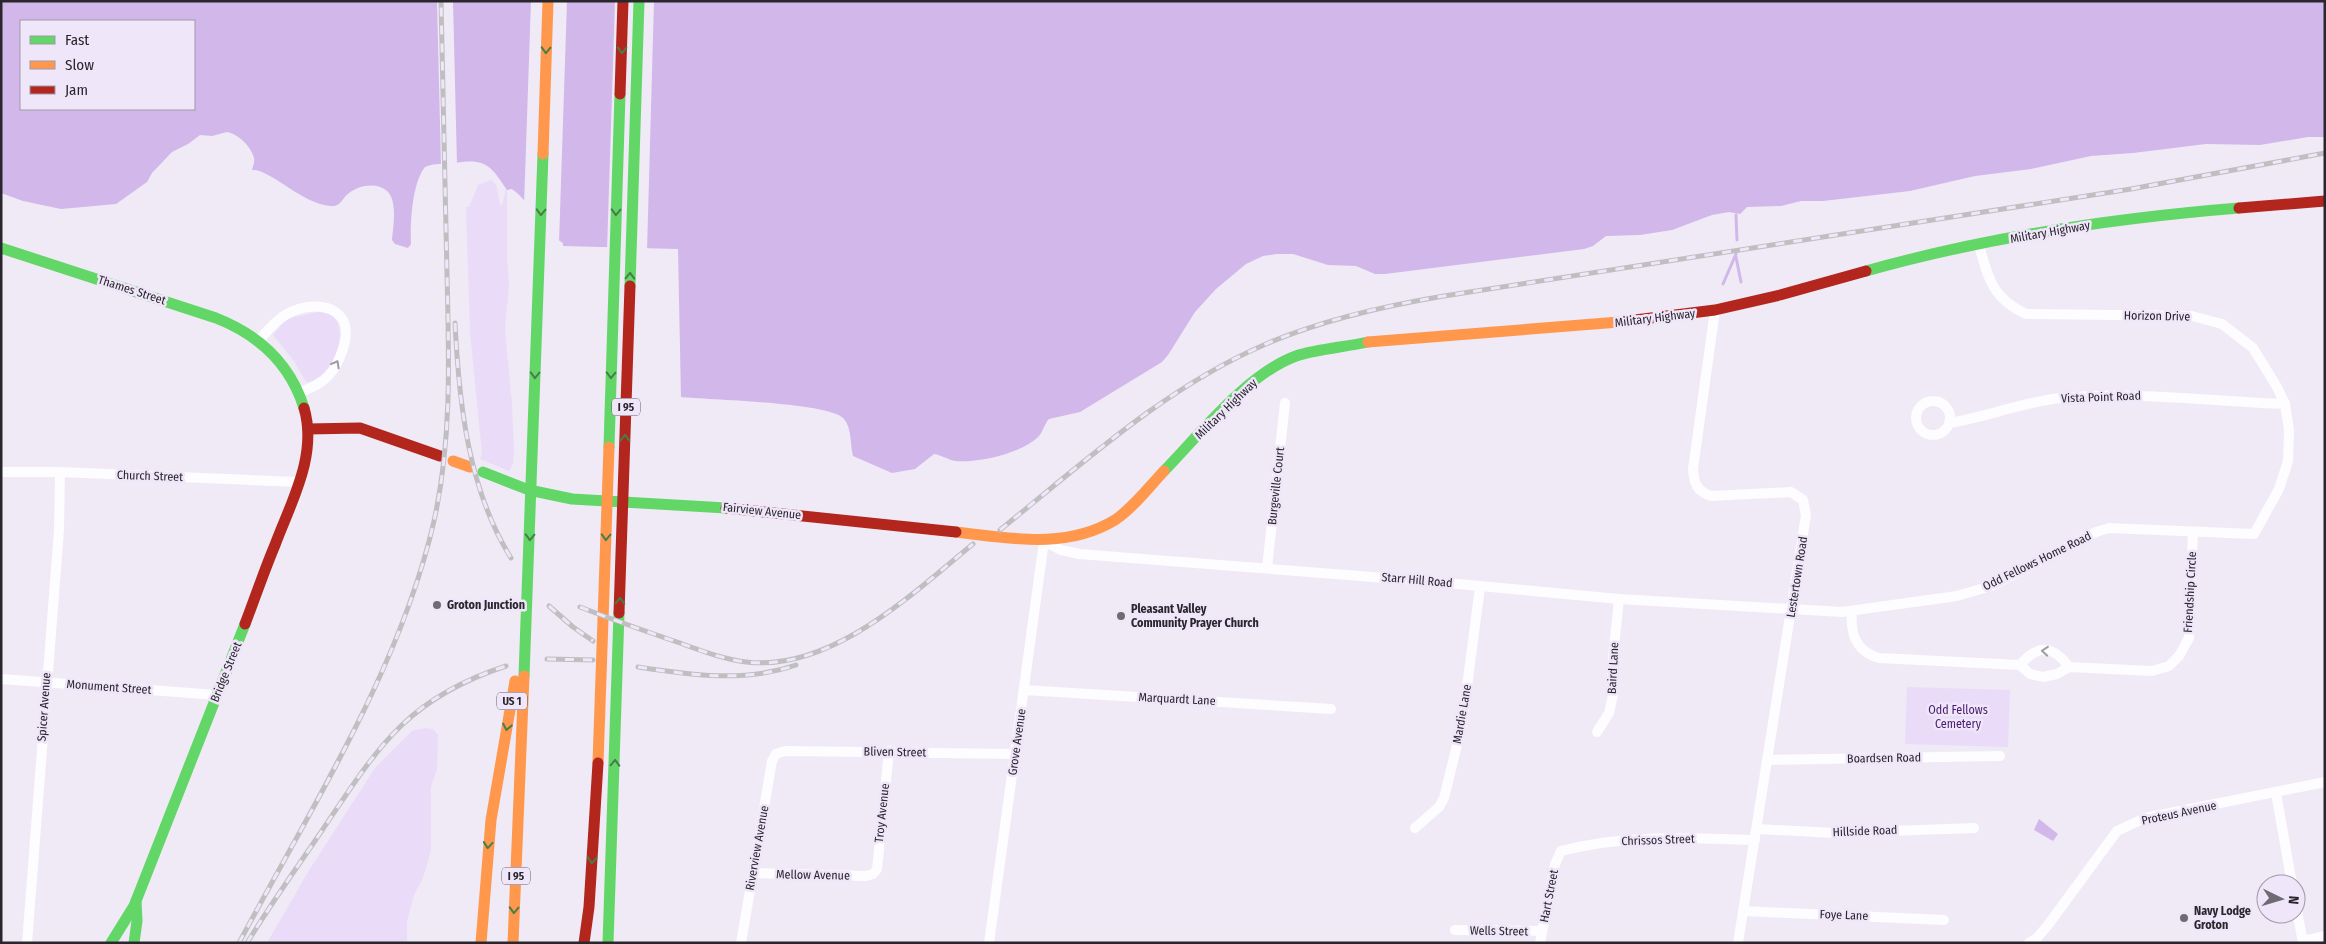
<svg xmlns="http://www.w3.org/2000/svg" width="2326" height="944" font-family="'Fira Sans Condensed',sans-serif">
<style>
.green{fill:#eadcf8}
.water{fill:#d2b7eb;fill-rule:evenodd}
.pier{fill:#efeaf5}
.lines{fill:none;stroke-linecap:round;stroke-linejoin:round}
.stream{stroke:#d2b7eb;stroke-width:3}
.street{stroke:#fdfcfe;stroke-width:10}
.fast{stroke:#63d668;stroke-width:11}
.slow{stroke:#ff974d;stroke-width:11}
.jam{stroke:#b3261e;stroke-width:11}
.rail-casing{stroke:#bfbfc1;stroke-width:5}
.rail{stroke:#efe6f9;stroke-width:3;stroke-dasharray:9;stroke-linecap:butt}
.oneway{stroke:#467e4a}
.oneway2{stroke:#9e9ca0}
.poi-dot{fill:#6e6b73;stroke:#efe6f9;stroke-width:2}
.labels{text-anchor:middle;stroke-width:5;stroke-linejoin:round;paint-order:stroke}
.shield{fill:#efe6f9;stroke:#64606a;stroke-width:1}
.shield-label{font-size:11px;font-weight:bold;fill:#29262d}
.street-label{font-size:12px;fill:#29262d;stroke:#efe6f9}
.poi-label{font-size:12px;font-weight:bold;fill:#29262d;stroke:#efe6f9;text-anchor:start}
.park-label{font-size:12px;fill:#4b1c6d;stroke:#efe6f9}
</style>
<rect width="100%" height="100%" fill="#efeaf5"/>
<g class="green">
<polygon points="492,180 497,187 500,205 503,203 506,188 507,190 507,259 509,283 505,330 512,404 514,450 513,464 509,471 480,459 482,454 470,332 466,207 469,207 478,185"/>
<path d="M 317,312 C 358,309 337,382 306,382 L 294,361 L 273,335 L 286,319 Z"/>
<polygon points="1907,687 2010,690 2008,747 1905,744"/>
<polygon points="425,728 433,729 438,735 437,769 431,787 431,850 423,878 414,895 407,921 407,943 267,943 308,872 375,768 412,731"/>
</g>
<g class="water">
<path d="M 1,1 L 2325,1 L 2325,137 L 2308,137 L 2260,145 L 2206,144 L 2133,153 L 2091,156 L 2031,169 L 1975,176 L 1910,191 L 1823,201 L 1801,201 L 1781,206 L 1747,207 L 1740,214 L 1729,212 L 1712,215 L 1672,230 L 1640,235 L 1606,236 L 1593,246 L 1584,249 L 1385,274 L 1375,274 L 1356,266 L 1328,265 L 1293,254 L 1277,254 L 1263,256 L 1246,264 L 1216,289 L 1195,312 L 1168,355 L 1162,362 L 1080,412 L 1049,419 C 1044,424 1043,433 1037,438 C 1021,453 978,463 956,461 C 948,460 942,455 934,454 L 915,469 L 892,473 L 853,456 C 850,445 852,428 844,419 C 830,402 709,400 681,397 L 678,249 L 563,246 L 563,243 C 538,228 533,204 512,189 L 507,190 C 490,164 485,158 453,163 C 444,164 434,163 425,167 C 412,183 410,224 411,244 L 408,248 L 395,244 L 392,240 C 393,227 398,201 387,191 C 377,182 358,185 348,194 C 341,199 341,207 331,206 C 301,204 271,169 252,170 C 253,166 255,162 254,158 C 251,146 238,134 227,132 L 212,136 L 200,135 L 188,144 L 172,152 L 152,173 L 147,182 L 116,204 L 61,209 L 23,201 L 1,193 ZM 21,21 L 194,21 L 194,109 L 21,109 Z"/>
<polygon points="2039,819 2058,834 2053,841 2034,830"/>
</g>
<g class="pier">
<polygon points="437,1 453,1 457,165 441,166"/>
<polygon points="531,1 567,1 559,243 539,227 524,205"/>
<polygon points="615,1 654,1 647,251 607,250"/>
</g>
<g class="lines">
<g class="stream">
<polyline points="1736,215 1737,240"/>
<polyline points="1736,257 1741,282"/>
<polyline points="1723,284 1736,254"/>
</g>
<g class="street">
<path d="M 1715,310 L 1693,469 C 1694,484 1697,491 1711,496 L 1791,492 L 1803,500 L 1806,515 L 1738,943"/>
<path d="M 259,340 C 267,331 276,320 287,314 C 317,298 357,307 343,349 C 340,358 336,368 329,375 C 321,384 310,388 299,393"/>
<circle cx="1933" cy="418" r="17"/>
<path d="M 1949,423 C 1987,417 2022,402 2061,398 C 2135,391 2210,401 2285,404"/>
<polyline points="1,472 60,472 298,482"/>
<polyline points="1267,568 1285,403"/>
<path d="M 1852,611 C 1850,633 1855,651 1879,658 L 2020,665 L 2030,674 L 2043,677 L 2057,674 L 2069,667 L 2152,671 L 2169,666 L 2179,656 L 2189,638 L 2193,532"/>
<path d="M 2020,665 C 2038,644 2053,645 2069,667"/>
<polyline points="1,679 217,695"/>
<polyline points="1024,690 1331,709"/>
<polyline points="1597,732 1609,713 1613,695 1612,668 1619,599"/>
<polyline points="1768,760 2000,756"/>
<polyline points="2276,793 2292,884"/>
<polyline points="1415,828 1439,807 1444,798 1462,725 1480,587"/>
<polyline points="1757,829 1834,833 1974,828"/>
<polyline points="753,873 866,876 873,874 877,869 889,751"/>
<polyline points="2296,905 2303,943"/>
<polyline points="1743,911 1944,920"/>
<polyline points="1455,930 1542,931"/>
<polyline points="2303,941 2325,936"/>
<polyline points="27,943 59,530 60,472"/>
<polyline points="741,943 772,761 776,754 785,751 1015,754"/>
<path d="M 989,943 L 1044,541 L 1061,550 L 1079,554 L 1437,582 L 1619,599 L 1842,612 L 1957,596 L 1991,586 L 2096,532 L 2109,528 L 2254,534 L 2279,489 L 2288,461 L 2289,430 L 2285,404 L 2277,387 L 2253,348 L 2222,324 L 2192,316 L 2026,314 C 1992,298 1988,278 1979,245"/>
<path d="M 1540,943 L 1555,864 L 1561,851 C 1625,834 1690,838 1755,840"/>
<polyline points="2029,943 2037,938 2048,925 2117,831 2145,818 2325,782"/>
</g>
<g class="fast">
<path d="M 1,248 L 216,318 C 259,335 290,363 304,408"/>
<path d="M 1866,271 C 1987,237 2114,218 2239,208"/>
<polyline points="630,286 639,1"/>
<polyline points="609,447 620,94"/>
<path d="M 1164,471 C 1200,434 1247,374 1296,356 C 1317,349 1346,347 1368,342"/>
<polyline points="483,472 529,490 572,499 726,508"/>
<polyline points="524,676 543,154"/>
<polyline points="111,943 134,906 245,624"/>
<polyline points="134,943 137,921 136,901"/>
<polyline points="608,943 619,613"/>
</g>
<g class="slow">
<polyline points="543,154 548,1"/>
<polyline points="1368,342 1619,322"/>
<polyline points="453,461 470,467"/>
<path d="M 956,532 C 1010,538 1065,550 1115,520 C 1133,508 1149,487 1164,471"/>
<polyline points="598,763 609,447"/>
<polyline points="481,943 491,820 515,681"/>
<polyline points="513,943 524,676"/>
</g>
<g class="jam">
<polyline points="620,94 623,1"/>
<polyline points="2239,208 2325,201"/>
<polyline points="1619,322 1715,310 1780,295 1866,271"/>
<polyline points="308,429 360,428 440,456"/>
<polyline points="726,508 956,532"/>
<polyline points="619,613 630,286"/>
<path d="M 245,624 C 255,598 264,571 275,545 C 291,502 318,455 304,408"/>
<polyline points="584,943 589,907 598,763"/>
</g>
<g class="rail-casing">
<g id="rail">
<path d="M 455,323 C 459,403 468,489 511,558"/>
<path d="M 1000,530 C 1084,462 1166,387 1266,344 C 1322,320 1384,306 1444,296 L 2131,189 L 2325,153"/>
<polyline points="549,606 573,627 593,641"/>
<path d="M 580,607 C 611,619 642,630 674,641 C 697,649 721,659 746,662 C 831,672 912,594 973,544"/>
<polyline points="547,659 593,660"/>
<path d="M 638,667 C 691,675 744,683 796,665"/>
<path d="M 239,943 C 310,809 400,670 434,521 C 452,440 449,357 447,274 C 445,183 443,92 441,1"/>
<path d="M 247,943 C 270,905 296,869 321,832 C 377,749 405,699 506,666"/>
</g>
</g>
<use href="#rail" class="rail"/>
</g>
<defs><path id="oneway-chevron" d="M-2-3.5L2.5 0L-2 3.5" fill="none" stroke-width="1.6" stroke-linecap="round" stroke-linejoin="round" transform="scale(1.25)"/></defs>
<g class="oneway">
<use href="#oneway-chevron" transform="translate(546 50) rotate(92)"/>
<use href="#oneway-chevron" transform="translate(622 50) rotate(92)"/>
<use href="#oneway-chevron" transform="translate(541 212) rotate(92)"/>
<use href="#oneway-chevron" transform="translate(616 212) rotate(92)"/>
<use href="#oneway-chevron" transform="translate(630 276) rotate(-88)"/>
<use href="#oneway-chevron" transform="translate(535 375) rotate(92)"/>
<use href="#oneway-chevron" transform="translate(611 375) rotate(92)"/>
<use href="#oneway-chevron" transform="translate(625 438) rotate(-88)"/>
<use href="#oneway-chevron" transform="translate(530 537) rotate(92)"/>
<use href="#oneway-chevron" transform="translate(606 537) rotate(92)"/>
<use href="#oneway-chevron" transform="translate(620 601) rotate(-88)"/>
<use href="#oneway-chevron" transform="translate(507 727) rotate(101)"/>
<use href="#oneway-chevron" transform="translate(615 763) rotate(-88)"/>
<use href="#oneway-chevron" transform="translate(488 845) rotate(95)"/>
<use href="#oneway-chevron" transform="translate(592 860) rotate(94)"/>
<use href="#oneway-chevron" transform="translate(514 910) rotate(92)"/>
</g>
<g class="oneway2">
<use href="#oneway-chevron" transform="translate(336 364) rotate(-61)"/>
<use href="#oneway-chevron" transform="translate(2045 651) rotate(-175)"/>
</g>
<g class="poi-dot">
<circle cx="437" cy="605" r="5"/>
<circle cx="1121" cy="616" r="5"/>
<circle cx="2184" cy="918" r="5"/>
</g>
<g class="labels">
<g class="shield">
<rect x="612" y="398.5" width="28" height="17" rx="4"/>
<rect x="497" y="692.5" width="30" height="17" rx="4"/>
<rect x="502" y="867.5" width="28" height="17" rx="4"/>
</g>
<g class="shield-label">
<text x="626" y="411">I 95</text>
<text x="512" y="705">US 1</text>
<text x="516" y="880">I 95</text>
</g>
<g class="street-label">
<text transform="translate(2050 232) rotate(-10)" y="4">Military Highway</text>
<text transform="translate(132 290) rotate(18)" y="4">Thames Street</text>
<text transform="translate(2157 316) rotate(1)" y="4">Horizon Drive</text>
<text transform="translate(1655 318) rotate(-7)" y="4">Military Highway</text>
<text transform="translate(2101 397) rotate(-2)" y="4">Vista Point Road</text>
<text transform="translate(1226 409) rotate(-44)" y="4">Military Highway</text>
<text transform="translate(150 476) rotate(2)" y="4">Church Street</text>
<text transform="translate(1276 486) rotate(-84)" y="4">Burgeville Court</text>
<text transform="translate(762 511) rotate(6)" y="4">Fairview Avenue</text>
<text transform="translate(2037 561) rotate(-26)" y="4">Odd Fellows Home Road</text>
<text transform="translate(1797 577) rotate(-81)" y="4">Lestertown Road</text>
<text transform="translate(1417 580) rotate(5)" y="4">Starr Hill Road</text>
<text transform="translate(2190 592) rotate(-87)" y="4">Friendship Circle</text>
<text transform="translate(1613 668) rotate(-87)" y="4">Baird Lane</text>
<text transform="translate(226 672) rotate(-68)" y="4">Bridge Street</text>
<text transform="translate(109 687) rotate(4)" y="4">Monument Street</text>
<text transform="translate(1177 699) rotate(3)" y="4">Marquardt Lane</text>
<text transform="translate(44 707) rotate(-86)" y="4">Spicer Avenue</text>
<text transform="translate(1462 714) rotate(-80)" y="4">Mardie Lane</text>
<text transform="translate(1017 742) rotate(-82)" y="4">Grove Avenue</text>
<text transform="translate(895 752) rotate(1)" y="4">Bliven Street</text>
<text transform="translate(1884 758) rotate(-1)" y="4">Boardsen Road</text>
<text transform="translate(882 813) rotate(-84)" y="4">Troy Avenue</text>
<text transform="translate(2179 813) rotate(-12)" y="4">Proteus Avenue</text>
<text transform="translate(1865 831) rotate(-2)" y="4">Hillside Road</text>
<text transform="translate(1658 840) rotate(-2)" y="4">Chrissos Street</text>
<text transform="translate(757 848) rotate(-80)" y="4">Riverview Avenue</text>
<text transform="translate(813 875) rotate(1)" y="4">Mellow Avenue</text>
<text transform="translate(1549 896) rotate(-79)" y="4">Hart Street</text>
<text transform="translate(1844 915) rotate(2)" y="4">Foye Lane</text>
<text transform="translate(1499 931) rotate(1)" y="4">Wells Street</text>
</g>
<g class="poi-label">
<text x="447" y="609">Groton Junction</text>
<text x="1131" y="613">Pleasant Valley<tspan x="1131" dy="14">Community Prayer Church</tspan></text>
<text x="2194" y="915">Navy Lodge<tspan x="2194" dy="14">Groton</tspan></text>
</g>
<g class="park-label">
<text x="1958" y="714">Odd Fellows<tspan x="1958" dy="14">Cemetery</tspan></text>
</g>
</g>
<rect width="2326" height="944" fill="none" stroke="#29262d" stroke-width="5"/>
<rect x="20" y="20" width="175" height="90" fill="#efe6f9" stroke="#a099a7"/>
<rect x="30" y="36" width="25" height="8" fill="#63d668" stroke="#a099a7"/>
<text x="65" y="45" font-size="15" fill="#29262d">Fast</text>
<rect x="30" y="61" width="25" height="8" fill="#ff974d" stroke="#a099a7"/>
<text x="65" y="70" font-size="15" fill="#29262d">Slow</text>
<rect x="30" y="86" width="25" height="8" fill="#b3261e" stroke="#a099a7"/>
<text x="65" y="95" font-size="15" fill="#29262d">Jam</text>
<g transform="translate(2281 899) rotate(95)"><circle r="24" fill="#efe6f9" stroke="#a099a7"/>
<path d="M0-4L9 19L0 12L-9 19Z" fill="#6e6b73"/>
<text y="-8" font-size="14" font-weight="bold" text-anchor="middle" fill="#29262d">N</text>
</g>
</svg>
